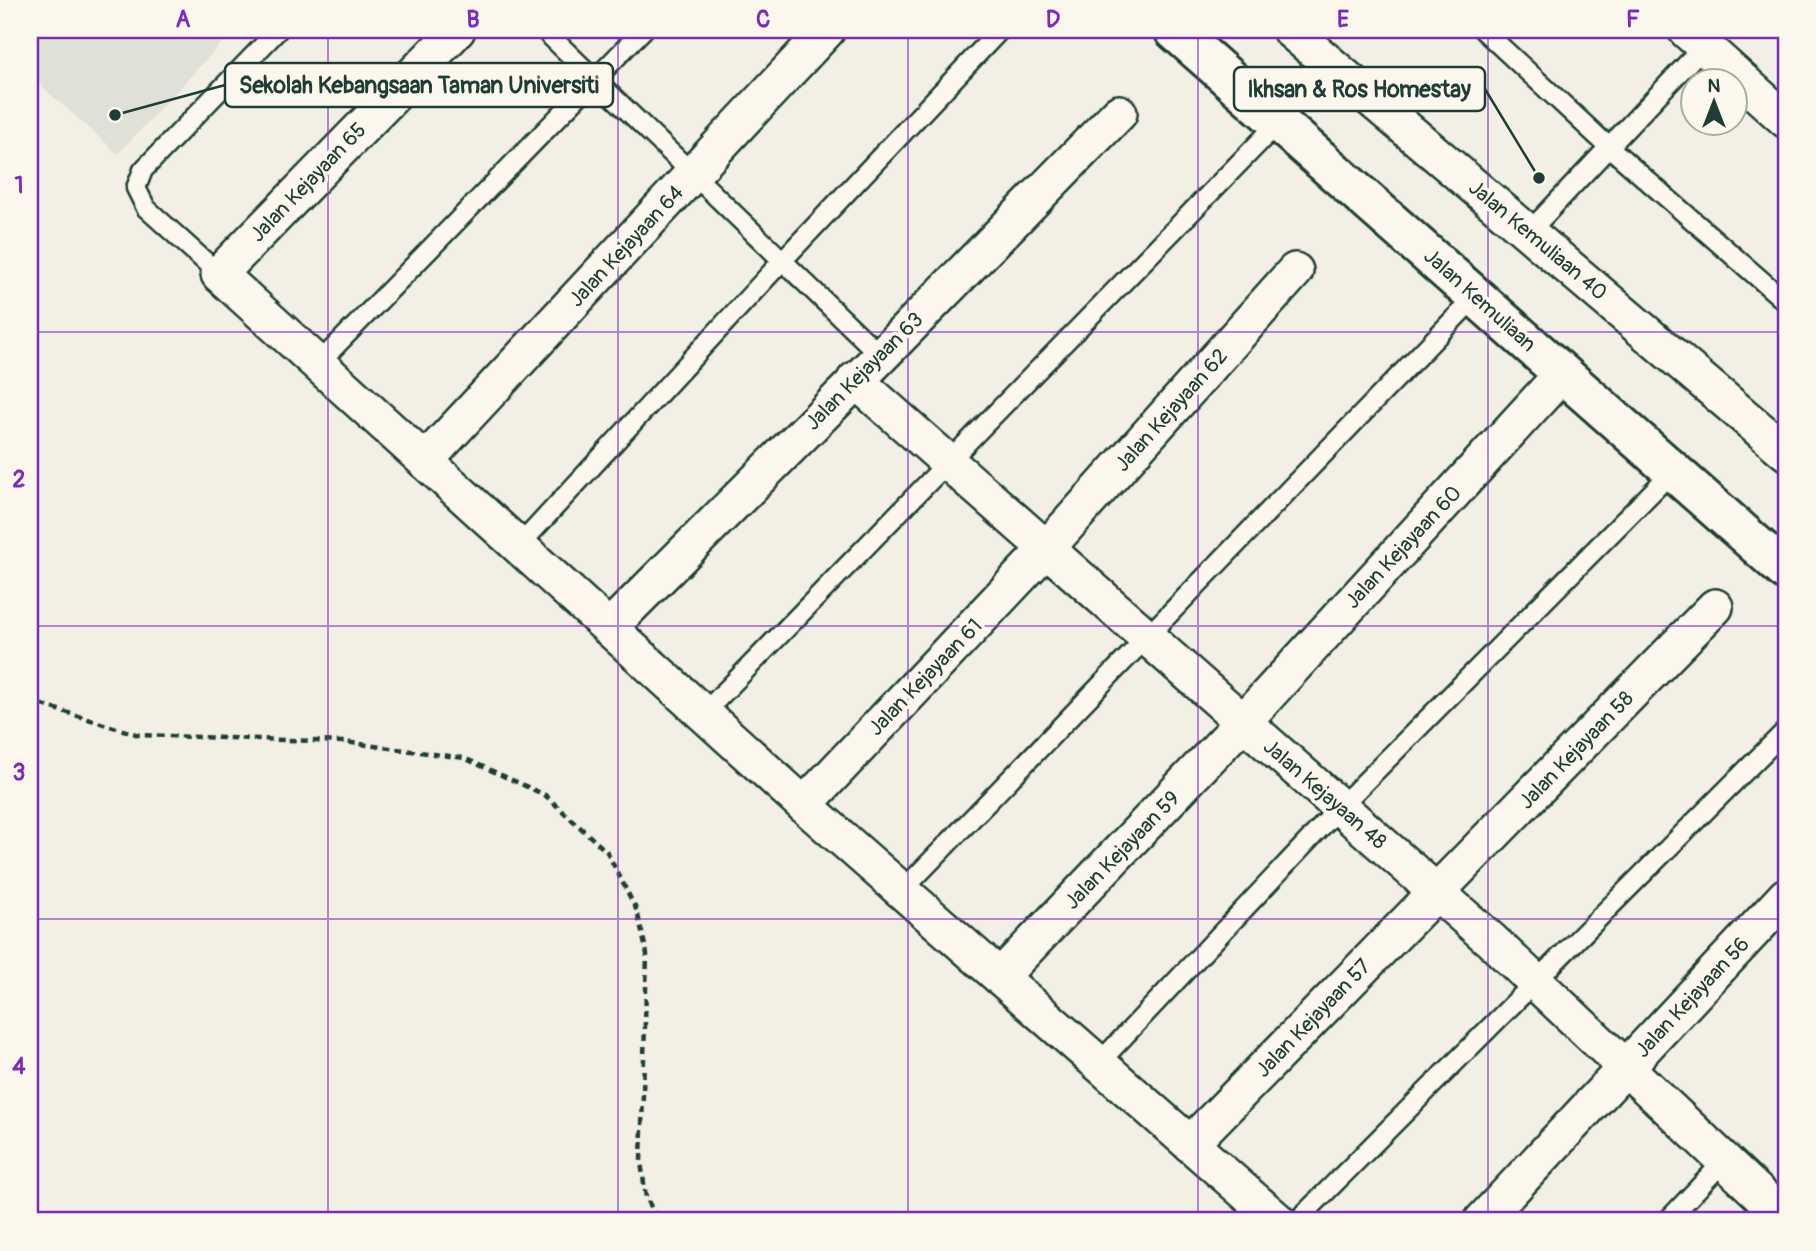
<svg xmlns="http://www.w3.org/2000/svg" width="1816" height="1251" font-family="Pangolin,sans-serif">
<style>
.built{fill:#e0e1d6}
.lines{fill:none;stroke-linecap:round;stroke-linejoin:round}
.lane-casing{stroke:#1f3d34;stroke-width:23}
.street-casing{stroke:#1f3d34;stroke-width:40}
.secondary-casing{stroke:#1f3d34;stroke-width:44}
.path{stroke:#1f3d34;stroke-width:4.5;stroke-dasharray:7 5;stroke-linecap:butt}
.lane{stroke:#fbf7ec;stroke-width:18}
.street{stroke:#fbf7ec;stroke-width:35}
.secondary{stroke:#fbf7ec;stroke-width:38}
.grid{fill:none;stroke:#7b2cbf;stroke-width:2;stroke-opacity:0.55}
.labels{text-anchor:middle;stroke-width:7;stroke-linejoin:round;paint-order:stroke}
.street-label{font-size:21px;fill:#1f3d34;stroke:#fbf7ec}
.leader{fill:none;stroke:#1f3d34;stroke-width:2.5}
.callout-dot{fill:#1f3d34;stroke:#fbf7ec;stroke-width:2.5}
.callout{fill:#fbf7ec;stroke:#1f3d34;stroke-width:2.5}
.callout-label{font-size:23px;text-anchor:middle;font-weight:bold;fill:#1f3d34}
.neatline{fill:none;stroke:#7b2cbf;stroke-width:2.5}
.grid-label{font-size:23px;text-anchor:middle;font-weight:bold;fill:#7b2cbf}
</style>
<rect width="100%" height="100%" fill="#f2f0e5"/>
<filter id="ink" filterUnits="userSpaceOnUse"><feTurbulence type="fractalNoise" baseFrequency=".0143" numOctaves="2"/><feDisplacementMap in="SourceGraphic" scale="14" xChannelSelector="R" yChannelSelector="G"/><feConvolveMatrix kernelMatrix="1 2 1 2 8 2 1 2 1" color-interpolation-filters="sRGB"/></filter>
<g filter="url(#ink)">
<polygon class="built" points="30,30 234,30 118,154 30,76"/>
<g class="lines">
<g class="lane-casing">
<g id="lane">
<polyline points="544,30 881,356"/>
<polyline points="1483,30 1609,147 1786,302"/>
<polyline points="1529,232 1719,30"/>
<polyline points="219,274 146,208 136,188 143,170 278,30"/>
<polyline points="318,364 643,30"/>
<polyline points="519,546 782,261 1000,30"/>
<polyline points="703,714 1279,122"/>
<polyline points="902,891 1476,296"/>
<polyline points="1098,1064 1340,807 1673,471"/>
<polyline points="1297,1221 1786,730"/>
<polyline points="1667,1221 1724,1161"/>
</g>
</g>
<g class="street-casing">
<g id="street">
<polyline points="457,30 219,274 804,805 1278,1221"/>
<polyline points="1290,30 1786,452"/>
<polyline points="1686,30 1786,120"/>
<polyline points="855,380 1492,941 1786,1219"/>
<polyline points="425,461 827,30"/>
<polyline points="609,628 881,356 1119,113"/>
<polyline points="804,805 1046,549 1295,271"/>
<polyline points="1000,977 1243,722 1563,373"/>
<polyline points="1190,1144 1715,607"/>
<polyline points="1482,1221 1786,896"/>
</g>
</g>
<g class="secondary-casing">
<polyline id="secondary" points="1174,30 1786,571"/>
</g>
<g class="path">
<polyline points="30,701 139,735 345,742 464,758 545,795 607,852 637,911 647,954 641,1162 646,1197 658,1221"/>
<polyline points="940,1221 964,1221"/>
</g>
<use href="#lane" class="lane"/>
<use href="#street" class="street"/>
<use href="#secondary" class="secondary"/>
</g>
</g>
<path class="grid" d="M 328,30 L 328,1221M 618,30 L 618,1221M 908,30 L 908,1221M 1198,30 L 1198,1221M 1488,30 L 1488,1221M 30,332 L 1786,332M 30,626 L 1786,626M 30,919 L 1786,919"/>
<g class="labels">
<g class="street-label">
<text transform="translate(308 182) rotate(-46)" y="7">Jalan Kejayaan 65</text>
<text transform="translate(1538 240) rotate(40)" y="7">Jalan Kemuliaan 40</text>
<text transform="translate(626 246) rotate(-47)" y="7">Jalan Kejayaan 64</text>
<text transform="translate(1480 300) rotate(42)" y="7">Jalan Kemuliaan</text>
<text transform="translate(864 371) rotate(-45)" y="7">Jalan Kejayaan 63</text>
<text transform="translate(1171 410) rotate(-48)" y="7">Jalan Kejayaan 62</text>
<text transform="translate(1403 547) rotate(-47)" y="7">Jalan Kejayaan 60</text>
<text transform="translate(925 677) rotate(-46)" y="7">Jalan Kejayaan 61</text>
<text transform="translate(1576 750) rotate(-46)" y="7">Jalan Kejayaan 58</text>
<text transform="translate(1325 794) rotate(41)" y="7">Jalan Kejayaan 48</text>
<text transform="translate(1122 850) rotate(-46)" y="7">Jalan Kejayaan 59</text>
<text transform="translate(1692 997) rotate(-47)" y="7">Jalan Kejayaan 56</text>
<text transform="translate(1313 1018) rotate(-46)" y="7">Jalan Kejayaan 57</text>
</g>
</g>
<path class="leader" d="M115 115L225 85M1539 178L1485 89"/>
<g class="callout-dot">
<circle cx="115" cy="115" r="7"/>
<circle cx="1539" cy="178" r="7"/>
</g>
<g class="callout">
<rect x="225" y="63" width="388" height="44" rx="7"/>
<rect x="1234" y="67" width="251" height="44" rx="7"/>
</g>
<g class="callout-label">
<text x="419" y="93">Sekolah Kebangsaan Taman Universiti</text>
<text x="1359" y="97">Ikhsan &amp; Ros Homestay</text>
</g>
<rect width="1816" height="1251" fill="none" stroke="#fbf7ec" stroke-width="77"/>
<g transform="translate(1714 102)"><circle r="33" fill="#fbf7ec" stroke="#a3ada2" stroke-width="2"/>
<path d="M0-5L12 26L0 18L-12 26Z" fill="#1f3d34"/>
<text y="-10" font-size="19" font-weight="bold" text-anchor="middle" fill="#1f3d34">N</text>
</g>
<rect x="38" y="38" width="1740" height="1174" class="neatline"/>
<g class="grid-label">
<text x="183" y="27">A</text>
<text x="473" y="27">B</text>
<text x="763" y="27">C</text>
<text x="1053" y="27">D</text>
<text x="1343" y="27">E</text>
<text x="1633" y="27">F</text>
<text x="19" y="193">1</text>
<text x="19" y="487">2</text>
<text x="19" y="780">3</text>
<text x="19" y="1074">4</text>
</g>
</svg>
